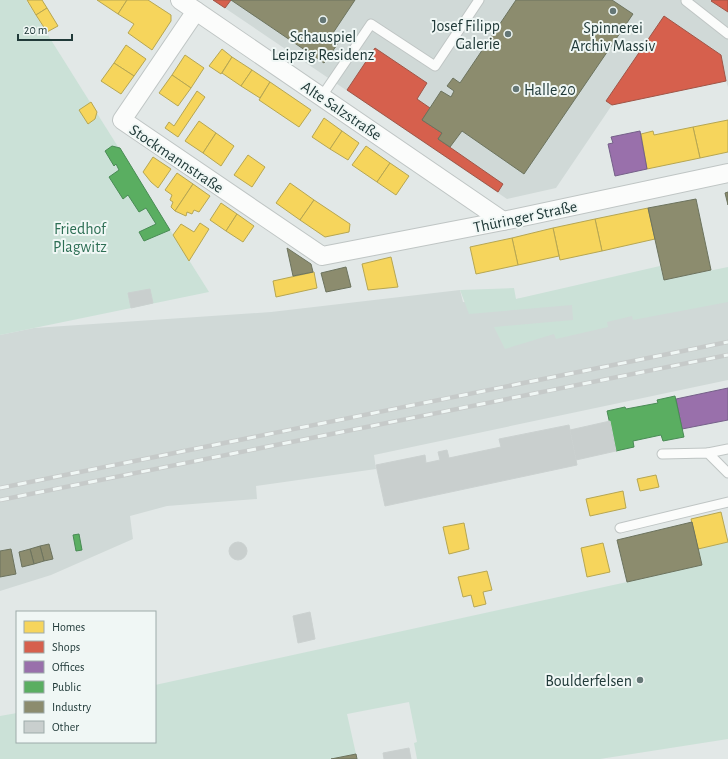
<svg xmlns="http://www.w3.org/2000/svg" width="728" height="759" font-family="'Alegreya Sans',sans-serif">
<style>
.built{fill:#d0d9d7}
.green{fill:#cbe1d7}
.homes{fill:#f6d55c;stroke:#b6a652}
.shops{fill:#d6604d;stroke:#a05547}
.offices{fill:#9970ab;stroke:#756089}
.public{fill:#5aae61;stroke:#498b55}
.industry{fill:#8c8c6e;stroke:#6c735e}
.building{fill:#c9cfce;stroke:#cbd1d0}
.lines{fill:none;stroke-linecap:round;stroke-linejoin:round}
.lane-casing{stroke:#bfc5c4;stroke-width:11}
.street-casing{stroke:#bfc5c4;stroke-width:20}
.lane{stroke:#fbfcfb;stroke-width:9}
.street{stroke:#fbfcfb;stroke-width:18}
.rail-casing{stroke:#c6cac9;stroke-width:4.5}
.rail{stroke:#f0f7f5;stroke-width:3;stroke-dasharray:9;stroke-linecap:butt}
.poi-dot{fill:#657776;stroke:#f0f7f5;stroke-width:1.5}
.labels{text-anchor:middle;stroke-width:4;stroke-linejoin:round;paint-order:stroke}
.poi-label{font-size:16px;fill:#213a39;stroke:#f0f7f5;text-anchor:end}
.street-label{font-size:16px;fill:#213a39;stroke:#f0f7f5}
.park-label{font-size:16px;fill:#2e6f55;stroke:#f0f7f5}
</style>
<rect width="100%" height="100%" fill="#e2e8e7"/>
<g class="built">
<polygon points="213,0 728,0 728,87 726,81 612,105 556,188 507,199"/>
<polygon points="728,276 728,380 374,455 376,469 256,486 257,499 167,506 130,516 133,539 51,575 0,591 0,335 34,328 271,312 460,290 463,302 516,299"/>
</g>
<g class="green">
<polygon points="0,0 26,0 209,292 0,335"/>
<polygon points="660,266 664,280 728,267 728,302 633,320 632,316 607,322 608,327 556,339 554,334 505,349 494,327 573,320 572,305 469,314 460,290 514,288 516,299"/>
<polygon points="728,542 728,739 600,759 417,759 414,743 417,742 409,702 347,714 356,754 331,759 0,759 0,716 17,713 17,742 155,742 155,685 627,582 702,565 698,549"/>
</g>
<g class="homes">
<polygon points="27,0 42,0 47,8 36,15"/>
<polygon points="97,0 127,0 118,14"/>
<polygon points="127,0 148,0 171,15 171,21 152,50 128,33 134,24 118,14"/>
<polygon points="47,8 58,26 47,32 36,15"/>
<polygon points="126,45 146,59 134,76 114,63"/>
<polygon points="222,49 232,57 221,74 209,66"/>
<polygon points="185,55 204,68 191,88 172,75"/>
<polygon points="232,57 252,70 241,86 222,73"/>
<polygon points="114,63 134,76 121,94 101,81"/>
<polygon points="252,70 270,82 260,98 241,86"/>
<polygon points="172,75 191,88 178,106 159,93"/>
<polygon points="270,82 311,110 299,127 259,100"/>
<polygon points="197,91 205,97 178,137 165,128 169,122 174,126"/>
<polygon points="91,102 97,112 95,119 88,124 79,110"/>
<polygon points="324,118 342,131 330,149 312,137"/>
<polygon points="728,120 728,152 700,158 693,127"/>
<polygon points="199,121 216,133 203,153 185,141"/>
<polygon points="693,127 700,158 647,169 641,134 653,131 654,135"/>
<polygon points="342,131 359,143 348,160 330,149"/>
<polygon points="216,133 234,146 221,166 203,153"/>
<polygon points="366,146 390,163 377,182 352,165"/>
<polygon points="248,155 265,167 252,187 234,175"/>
<polygon points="153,157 171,169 158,188 151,182 143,172"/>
<polygon points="390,163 409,176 396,195 377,182"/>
<polygon points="177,173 193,184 175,211 171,207 173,202 170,200 172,195 165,190"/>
<polygon points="290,183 314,200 300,220 276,203"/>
<polygon points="193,184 210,196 199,212 194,210 192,214 187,212 186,216 175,211"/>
<polygon points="314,200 350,224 349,232 325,237 300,220"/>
<polygon points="221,203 237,214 226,231 210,220"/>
<polygon points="648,208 655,239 602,251 595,219"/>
<polygon points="237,214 254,226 243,242 226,231"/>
<polygon points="595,219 602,251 560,260 553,228"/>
<polygon points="200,223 209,229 189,261 173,235 181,224 194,232"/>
<polygon points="553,228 559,256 518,265 512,238"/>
<polygon points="512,238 518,265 476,274 470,247"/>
<polygon points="391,257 398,287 368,290 362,264"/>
<polygon points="314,272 317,288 276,297 273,281"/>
<polygon points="656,475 659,487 640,491 637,479"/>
<polygon points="623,491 626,508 590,516 586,499"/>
<polygon points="721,512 728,542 698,549 691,519"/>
<polygon points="464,523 469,549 449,554 443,527"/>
<polygon points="603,543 610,572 587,577 581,548"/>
<polygon points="487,571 492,590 483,592 486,604 474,607 471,595 463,597 458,577"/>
</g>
<g class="shops">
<polygon points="213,0 231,0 225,8"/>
<polygon points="712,0 728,0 728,12 711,1"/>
<polygon points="664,16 721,55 726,81 612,105 606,101"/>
<polygon points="375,48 427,83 417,99 430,108 422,120 442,133 438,139 503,184 498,192 347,90"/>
</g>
<g class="offices">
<polygon points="640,131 647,169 615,176 608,144 613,143 611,137"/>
<polygon points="728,388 728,420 682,429 676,399"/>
</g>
<g class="public">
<polygon points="112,146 120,148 170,230 144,241 139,232 156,224 146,208 139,212 128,195 123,199 109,177 119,170 116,164 114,166 105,151"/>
<polygon points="675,396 684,437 663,441 661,435 633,441 634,447 616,451 607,411 625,407 626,409 658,403 657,400"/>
<polygon points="79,534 82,550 76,551 73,535"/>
</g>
<g class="industry">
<polygon points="231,0 355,0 333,33 342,38 324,63"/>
<polygon points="516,0 612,0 633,14 524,174 462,131 450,147 438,139 442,133 422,120 441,91 451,97 454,91 447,86 453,78 460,83"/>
<polygon points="728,192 728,205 725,193"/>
<polygon points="696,199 711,270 664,280 648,208"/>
<polygon points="287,248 311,264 313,272 293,276"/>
<polygon points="346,267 351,287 326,292 321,273"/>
<polygon points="692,522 702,565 627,582 617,540"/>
<polygon points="49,544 53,559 44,561 40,546"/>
<polygon points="40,546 44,561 34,564 30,549"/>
<polygon points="11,549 16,574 0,577 0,551"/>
<polygon points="30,549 34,564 22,567 19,552"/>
<polygon points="356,754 357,759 331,759"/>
</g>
<g class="building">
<polygon points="150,289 153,303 131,308 128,293"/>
<polygon points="610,421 616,451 576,460 570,430"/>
<polygon points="569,425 577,465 385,506 376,465 425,455 426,463 440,460 438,452 447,450 449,458 501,447 499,439"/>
<circle cx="238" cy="551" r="9"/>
<polygon points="310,612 315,639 298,643 293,616"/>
<polygon points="409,748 411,759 384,759 383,753"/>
</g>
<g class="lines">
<g class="lane-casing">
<g id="lane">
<polyline points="686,1 728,34"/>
<polyline points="322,96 371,24 435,66 479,0"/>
<polyline points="708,453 728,449"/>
<polyline points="662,454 708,453 728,473"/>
<polyline points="620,528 728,502"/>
</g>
</g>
<g class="street-casing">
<g id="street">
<polyline points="180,0 503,221"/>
<polyline points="196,11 122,120 322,256 503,221 728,173"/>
</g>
</g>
<use href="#lane" class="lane"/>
<use href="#street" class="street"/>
<g class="rail-casing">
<g id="rail">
<polyline points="0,488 728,342"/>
<polyline points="0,500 728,355"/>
</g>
</g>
<use href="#rail" class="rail"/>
</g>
<g class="poi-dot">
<circle cx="613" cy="11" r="4"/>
<circle cx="323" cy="20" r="4"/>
<circle cx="508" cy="34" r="4"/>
<circle cx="516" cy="89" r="4"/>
<circle cx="640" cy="680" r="4"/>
</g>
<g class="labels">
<g class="poi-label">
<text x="500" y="31">Josef Filipp<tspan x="500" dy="18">Galerie</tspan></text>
<text x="613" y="33" text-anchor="middle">Spinnerei<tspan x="613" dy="18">Archiv Massiv</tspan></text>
<text x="323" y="42" text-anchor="middle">Schauspiel<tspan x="323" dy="18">Leipzig Residenz</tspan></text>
<text x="524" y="95" text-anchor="start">Halle 20</text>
<text x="632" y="686">Boulderfelsen</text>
</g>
<g class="street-label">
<text transform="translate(342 110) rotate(34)" y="6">Alte Salzstraße</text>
<text transform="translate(177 158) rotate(34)" y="6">Stockmannstraße</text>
<text transform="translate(525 216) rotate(-12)" y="6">Thüringer Straße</text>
</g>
<g class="park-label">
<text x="80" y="234">Friedhof<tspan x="80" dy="18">Plagwitz</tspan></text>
</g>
</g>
<rect x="16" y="611" width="140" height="132" fill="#f0f7f5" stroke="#9dabaa"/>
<rect x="24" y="621" width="20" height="12" fill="#f6d55c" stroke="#9dabaa"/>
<text x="52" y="631" font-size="12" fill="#213a39">Homes</text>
<rect x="24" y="641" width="20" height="12" fill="#d6604d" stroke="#9dabaa"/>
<text x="52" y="651" font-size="12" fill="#213a39">Shops</text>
<rect x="24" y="661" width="20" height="12" fill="#9970ab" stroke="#9dabaa"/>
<text x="52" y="671" font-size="12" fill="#213a39">Offices</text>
<rect x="24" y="681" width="20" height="12" fill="#5aae61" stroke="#9dabaa"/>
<text x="52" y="691" font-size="12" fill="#213a39">Public</text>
<rect x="24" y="701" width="20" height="12" fill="#8c8c6e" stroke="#9dabaa"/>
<text x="52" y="711" font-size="12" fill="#213a39">Industry</text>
<rect x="24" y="721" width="20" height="12" fill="#c9cfce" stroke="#9dabaa"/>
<text x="52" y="731" font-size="12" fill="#213a39">Other</text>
<path d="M18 34v6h54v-6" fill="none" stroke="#213a39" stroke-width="2"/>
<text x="24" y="34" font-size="12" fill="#213a39" stroke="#f0f7f5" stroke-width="3" paint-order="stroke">20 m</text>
</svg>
